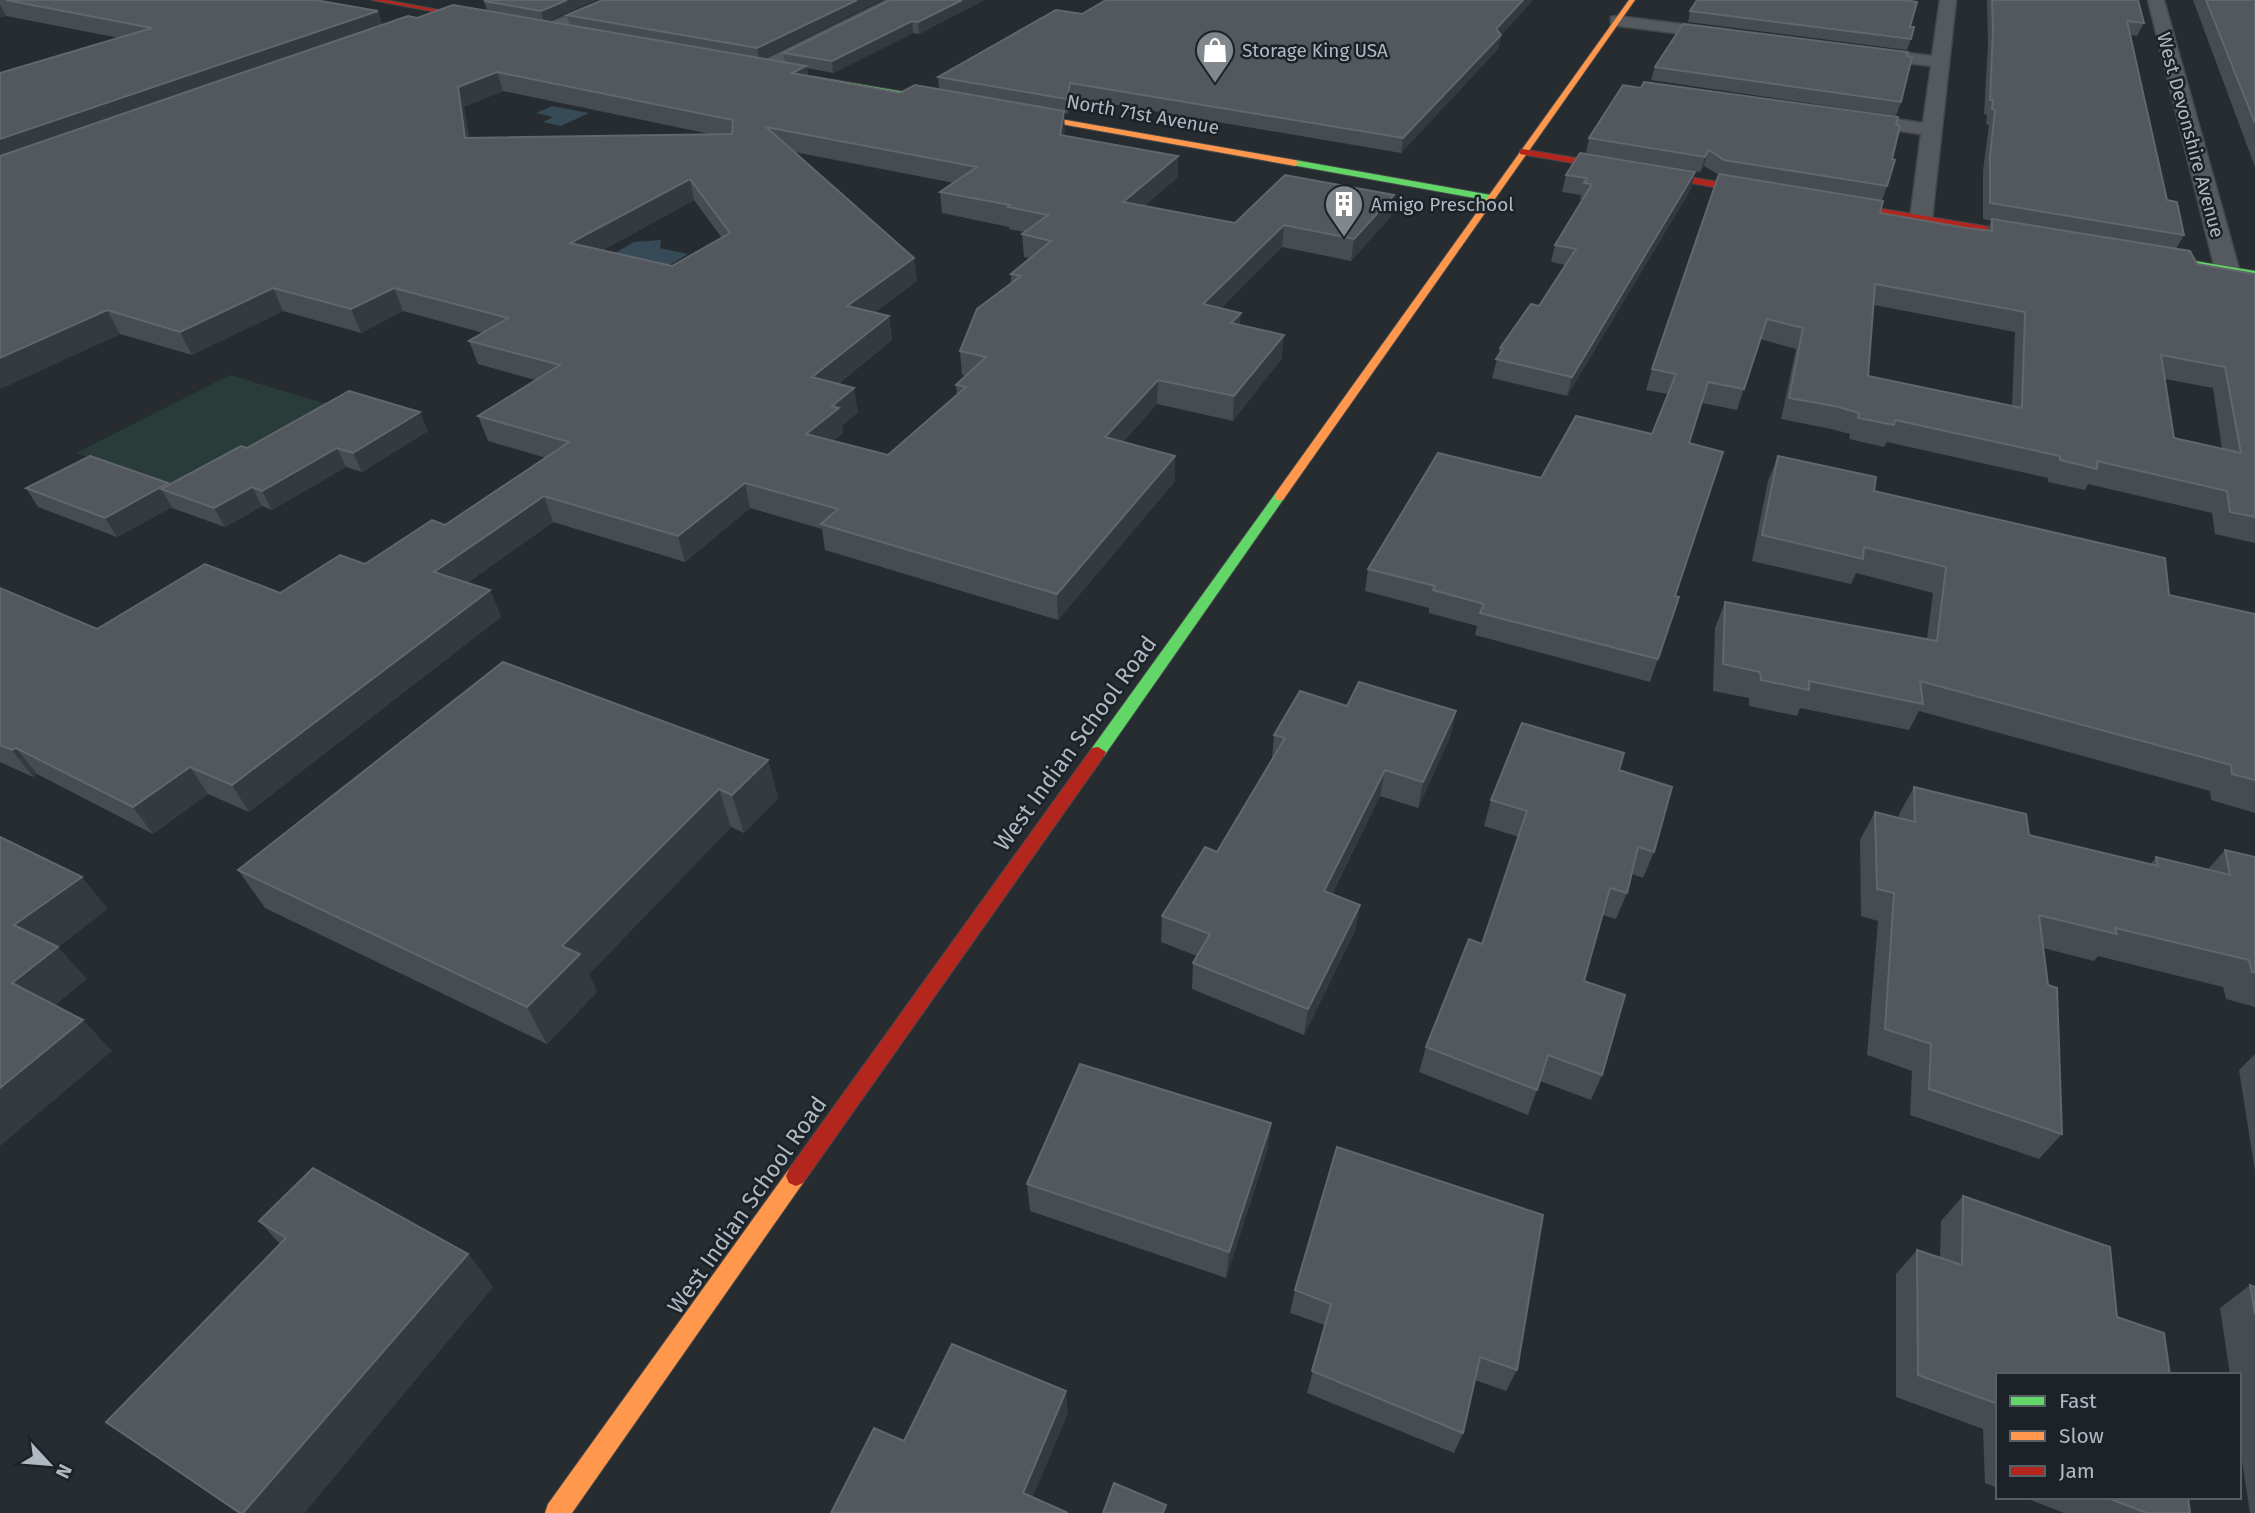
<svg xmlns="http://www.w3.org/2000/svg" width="2255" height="1513" font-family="'Fira Sans',sans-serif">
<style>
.green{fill:#2a3c39}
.water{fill:#374a58}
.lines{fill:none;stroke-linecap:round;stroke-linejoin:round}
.street-casing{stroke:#44484b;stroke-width:3}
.fast-casing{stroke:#44484b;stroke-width:2}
.slow-casing{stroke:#44484b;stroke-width:2}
.jam-casing{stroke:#44484b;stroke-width:2}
.street{fill:#555a5f;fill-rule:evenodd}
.fast{fill:#63d668;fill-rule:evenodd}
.slow{fill:#ff974d;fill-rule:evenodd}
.jam{fill:#b3261e;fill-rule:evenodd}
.wall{fill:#474c50;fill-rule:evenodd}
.shaded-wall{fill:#353a3e}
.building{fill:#52585d;stroke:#61676c;stroke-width:2;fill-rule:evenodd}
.labels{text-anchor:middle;stroke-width:5;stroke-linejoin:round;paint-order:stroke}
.far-poi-label{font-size:19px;fill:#b0b9c1;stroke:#1b2329;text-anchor:start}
.far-street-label{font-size:19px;fill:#b0b9c1;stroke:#1b2329}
.street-label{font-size:23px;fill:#b0b9c1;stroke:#1b2329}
</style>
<rect width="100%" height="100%" fill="#262c30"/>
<polygon class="green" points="230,375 344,409 194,494 76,453"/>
<g class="water">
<polygon points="552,106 589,113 561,126 543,122 553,117 536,113"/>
<polygon points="661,240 660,248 688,254 668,266 613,254 634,242"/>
</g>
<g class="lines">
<g class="street-casing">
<g id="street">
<polygon points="603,0 625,0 547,34 535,34 533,30"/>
<polygon points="887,0 908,0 764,72 758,73 749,68"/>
<polygon points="1940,0 1956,0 1932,219 1921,226 1910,219 1921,134 1843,123 1833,117 1843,111 1923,123 1931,66 1859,57 1850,52 1859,47 1932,56"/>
<polygon points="2148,0 2164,0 2239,269 2235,274 2219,274 2215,269"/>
<polygon points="1617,16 1730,30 1739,35 1730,40 1611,25 1611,17"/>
</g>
</g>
<g class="fast-casing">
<g id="fast">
<polygon points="811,76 951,100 955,102 951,104 814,80"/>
<polygon points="1295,160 1491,195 1495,198 1491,201 1292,165 1291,163"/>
<polygon points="2147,253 2255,271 2255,277 2144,258 2142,256"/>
<polygon points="1279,493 1285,497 1104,756 1092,756 1090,752 1092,748 1275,494"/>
</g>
</g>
<g class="slow-casing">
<g id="slow">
<polygon points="1629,0 1635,0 1283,500 1275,500 1275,494"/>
<polygon points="1014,111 1295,160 1299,163 1295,166 1011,115"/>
<polygon points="796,1166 803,1169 806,1176 803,1183 572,1513 545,1513 548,1504 789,1169"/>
</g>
</g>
<g class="jam-casing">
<g id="jam">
<polygon points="372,0 386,0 492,20 489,22"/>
<polygon points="1523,149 1766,190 1770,193 1766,196 1520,154 1520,150"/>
<polygon points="1829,200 2039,235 2044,238 2039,241 1826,205 1826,201"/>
<polygon points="1098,747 1106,752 1104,756 803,1183 796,1186 789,1183 786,1176 789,1169 1092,748"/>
</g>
</g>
<use href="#street" class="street"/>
<use href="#fast" class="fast"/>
<use href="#slow" class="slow"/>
<use href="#jam" class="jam"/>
</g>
<g class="wall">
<path d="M 0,0 L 316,0 L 378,11 L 382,25 L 417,18 L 487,11 L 484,1 L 488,0 L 596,0 L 547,21 L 570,25 L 567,15 L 881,0 L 762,59 L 785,63 L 783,53 L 890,0 L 984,0 L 919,34 L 913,33 L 833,73 L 807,68 L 808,76 L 900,93 L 939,89 L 938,77 L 1082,14 L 1106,0 L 1533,0 L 1501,35 L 1498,49 L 1401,153 L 1070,97 L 1068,114 L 1064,113 L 1064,136 L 1178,156 L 1178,177 L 1144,206 L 1235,223 L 1394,195 L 1391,216 L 1351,261 L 1282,247 L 1221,308 L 1240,325 L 1282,358 L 1233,421 L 1157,404 L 1123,442 L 1175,481 L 1058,620 L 825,550 L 822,529 L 750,508 L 685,562 L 553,522 L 467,583 L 490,590 L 501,617 L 249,812 L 208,794 L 153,834 L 37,774 L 33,777 L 0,762 L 0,588 L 97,629 L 280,593 L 365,564 L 445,525 L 546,458 L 488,441 L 478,416 L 535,380 L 478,364 L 469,341 L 483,333 L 403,311 L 361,333 L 283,311 L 192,355 L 120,334 L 0,389 L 0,73 L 119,38 L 6,16 L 0,17 ZM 503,91 L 710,134 L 469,138 L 464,107 ZM 794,152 L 954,183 L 940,192 L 942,213 L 1009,227 L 1009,229 L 1025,232 L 1022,234 L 1024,257 L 1030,258 L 1011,274 L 1011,283 L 960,351 L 962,375 L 966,376 L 956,385 L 957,395 L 888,455 L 833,441 L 843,433 L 842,426 L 858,412 L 838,384 L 892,340 L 889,316 L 874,313 L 917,281 ZM 694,200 L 722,238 L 672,266 L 603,250 Z"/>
<path d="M 1987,0 L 2138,0 L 2144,23 L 2137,36 L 2130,35 L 2167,200 L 2184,235 L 2176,249 L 2197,264 L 2255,274 L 2255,543 L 2215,534 L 2212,513 L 2088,484 L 2085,490 L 2048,482 L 2048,478 L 1887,442 L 1884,447 L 1849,439 L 1850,434 L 1831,429 L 1781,419 L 1796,349 L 1760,339 L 1737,410 L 1702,403 L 1689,443 L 1675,596 L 1658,659 L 1650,682 L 1475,635 L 1477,626 L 1429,613 L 1429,608 L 1365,591 L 1368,569 L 1541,478 L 1652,434 L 1668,394 L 1646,390 L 1652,369 L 1719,175 L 1704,166 L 1700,172 L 1586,153 L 1589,138 L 1896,125 L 1887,186 L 1882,201 L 1880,213 L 1966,228 L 1987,230 L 1991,221 L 1983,219 L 1983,171 L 1989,125 L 1986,124 L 1987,115 L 1984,114 L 1988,45 ZM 1874,305 L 2015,332 L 2012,406 L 1868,376 ZM 2165,379 L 2213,388 L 2222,449 L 2174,438 Z"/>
<polygon points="2193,0 2255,0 2255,167"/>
<polygon points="1690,11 1910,27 1911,39 1907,50 1688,22"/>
<polygon points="1655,67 1901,102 1896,116 1651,80"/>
<polygon points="1566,175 1691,189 1567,396 1492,378 1500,348 1539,306 1565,265 1551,262 1555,245 1582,200 1580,199 1581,195 1562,192"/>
<polygon points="428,431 362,472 346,467 272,510 262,506 225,527 172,508 172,507 117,537 38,507 26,488 168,483 169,485 247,448"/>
<polygon points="1778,456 2169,595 2255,614 2255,813 2211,800 2210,791 1919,711 1909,730 1800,708 1797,716 1749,706 1749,698 1713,691 1715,628 1725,602 1927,639 1933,593 1856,573 1851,584 1752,561 1768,481"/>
<polygon points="1347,706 1456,711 1450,737 1418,808 1380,796 1332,894 1360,905 1355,931 1304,1035 1192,989 1193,963 1197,956 1161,942 1162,916 1217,852 1272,760 1274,735"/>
<polygon points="768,760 778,798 744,833 731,827 589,974 597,992 547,1044 265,908 238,870"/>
<polygon points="1619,770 1654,852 1643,878 1632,874 1627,893 1616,919 1602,915 1584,981 1602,1075 1591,1100 1540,1081 1528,1115 1419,1072 1426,1047 1482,944 1519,837 1484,826 1491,800"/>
<polygon points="1914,787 2029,835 2151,864 2156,857 2208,869 2225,850 2255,857 2255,1007 2226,999 2223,987 2098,956 2094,961 2043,948 2062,1134 2039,1159 1910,1115 1912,1071 1867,1055 1878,921 1861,916 1860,840 1875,812 1899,818 1899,814"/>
<polygon points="2255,1054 2255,1171 2239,1070"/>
<polygon points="1271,1123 1267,1151 1226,1278 1030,1211 1027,1184"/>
<polygon points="1963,1196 1998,1375 1998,1488 1985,1483 1983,1429 1896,1397 1896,1274 1917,1250 1940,1257 1941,1221"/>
<polygon points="259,1221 468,1254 493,1287 304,1513 238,1513 106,1422 280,1244"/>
<polygon points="2250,1285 2255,1287 2255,1513 2250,1513 2239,1441 2239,1375 2230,1375 2220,1308"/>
<polygon points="1295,1290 1517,1370 1506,1391 1475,1380 1463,1433 1454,1453 1307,1393 1325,1325 1290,1313"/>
<polygon points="2023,1497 2188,1497 2190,1513 2064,1513"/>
</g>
<g class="shaded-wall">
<polygon points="567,0 596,0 544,22 541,11"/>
<polygon points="857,0 881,0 759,60 757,48"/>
<polygon points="962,0 984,0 919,34 918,22"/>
<polygon points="1523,0 1533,0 1497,39 1501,35 1498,49 1401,153 1403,138 1496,29"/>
<polygon points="0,4 6,16 0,17"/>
<polygon points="378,11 384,28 0,163 0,139"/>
<polygon points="912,21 913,33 833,73 832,61"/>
<polygon points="806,66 809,85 792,73"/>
<polygon points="497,72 503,91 464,107 471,158 465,138 458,87"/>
<polygon points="1070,83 1070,97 1068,114 1067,99"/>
<polygon points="1064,111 1065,131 1060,156 1060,135"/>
<polygon points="1709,150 1704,166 1700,172 1705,157"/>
<polygon points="1178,156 1178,177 1123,223 1123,202"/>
<polygon points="1695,172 1691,189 1567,396 1572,377"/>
<polygon points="690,179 694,200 576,265 570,243"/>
<polygon points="1394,195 1391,216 1351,261 1354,239"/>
<polygon points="1284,225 1282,247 1202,328 1203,304"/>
<polygon points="914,258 917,281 851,330 847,306"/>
<polygon points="273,288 283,311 192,355 180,332"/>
<polygon points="394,288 403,311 361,333 351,309"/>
<polygon points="107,310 120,334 0,389 0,358"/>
<polygon points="1241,313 1239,336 1231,323"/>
<polygon points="889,316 892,340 816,401 812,377"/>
<polygon points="1284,335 1282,358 1233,421 1234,396"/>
<polygon points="1158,380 1157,404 1105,462 1105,437"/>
<polygon points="854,388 858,412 842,426 843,433 811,459 806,434 832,406"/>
<polygon points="420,412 428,431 362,472 353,453"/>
<polygon points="337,448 346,467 272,510 262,491"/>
<polygon points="1175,456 1175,481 1058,620 1057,594"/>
<polygon points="168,483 174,493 161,489 172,507 117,537 105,518"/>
<polygon points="745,483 750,508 685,562 678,536"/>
<polygon points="252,487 262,506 225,527 214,508"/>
<polygon points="544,496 553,522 446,598 434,572"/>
<polygon points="490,590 501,617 249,812 232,785"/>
<polygon points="1456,711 1450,737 1418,808 1423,782"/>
<polygon points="16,748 37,774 33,777 12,750"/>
<polygon points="768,760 778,798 744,833 732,795"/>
<polygon points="190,767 208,794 153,834 133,807"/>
<polygon points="1385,770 1380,796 1320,917 1324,891"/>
<polygon points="719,789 731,827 589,974 597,992 547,1044 527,1007 562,946"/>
<polygon points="82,877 108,909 44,958 14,925"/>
<polygon points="1360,905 1355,931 1304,1035 1308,1009"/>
<polygon points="58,947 87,979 43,1015 12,983"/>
<polygon points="83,1020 112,1051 0,1146 0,1088"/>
<polygon points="1271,1123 1267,1151 1226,1278 1229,1252"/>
<polygon points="468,1254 493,1287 304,1513 243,1513"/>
<polygon points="1066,1391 1068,1414 1026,1513 1023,1493"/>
</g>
<g class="building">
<polygon points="6,0 315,0 378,11 0,139 0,73 152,28"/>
<polygon points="488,0 567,0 541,11 484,1"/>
<polygon points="603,0 857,0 757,48 567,15"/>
<polygon points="890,0 962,0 918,22 912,21 832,61 783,53"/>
<polygon points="1106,0 1523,0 1496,29 1501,35 1403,138 1070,83 1067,99 938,77 1056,10 1082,14"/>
<polygon points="1697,0 1905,0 1917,2 1910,27 1914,27 1911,39 1690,11"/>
<polygon points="1992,0 2138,0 2144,23 2127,21 2167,200 2177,202 2184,235 1990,203 1990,156 1995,110 1992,109 1993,100 1990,100 1993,31"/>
<polygon points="2206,0 2255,0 2255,123"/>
<path d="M 453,5 L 806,66 L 792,73 L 900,93 L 915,85 L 1064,111 L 1060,135 L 1178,156 L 1123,202 L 1235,223 L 1285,175 L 1394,195 L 1354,239 L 1284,225 L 1203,304 L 1241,313 L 1231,323 L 1284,335 L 1234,396 L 1158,380 L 1105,437 L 1175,456 L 1057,594 L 821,524 L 838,509 L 745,483 L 678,536 L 544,496 L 434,572 L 490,590 L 232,785 L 190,767 L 133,807 L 16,748 L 12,750 L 0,745 L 0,588 L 97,629 L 205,564 L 280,593 L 340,555 L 365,564 L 432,520 L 445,525 L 569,442 L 478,416 L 560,365 L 469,341 L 508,318 L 394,288 L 351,309 L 273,288 L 180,332 L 107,310 L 0,358 L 0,156 L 408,16 L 417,18 ZM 497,72 L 733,120 L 732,134 L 465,138 L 458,87 ZM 766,127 L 977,167 L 940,192 L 1010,205 L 1008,207 L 1048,215 L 1022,234 L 1051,241 L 1011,274 L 1021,276 L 977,309 L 960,351 L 986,357 L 956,385 L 966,387 L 888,455 L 806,434 L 839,408 L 832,406 L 854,388 L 812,377 L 889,316 L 847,306 L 914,258 ZM 690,179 L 730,233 L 672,266 L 570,243 Z"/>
<polygon points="1683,24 1908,52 1907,56 1912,57 1901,102 1655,67"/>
<polygon points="1644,82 1898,117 1896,125 1900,126 1892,159 1895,160 1887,186 1724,160 1709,150 1705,157 1589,138 1623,85 1641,88"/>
<polygon points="1580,153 1695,172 1572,377 1496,359 1503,349 1500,348 1531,304 1539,306 1576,249 1555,245 1592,184 1584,183 1587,178 1566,175"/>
<path d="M 1719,174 L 1883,201 L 1880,213 L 1966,228 L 1992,231 L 1992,219 L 2190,251 L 2197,264 L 2255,274 L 2255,517 L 2230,512 L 2227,491 L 2097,461 L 2097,469 L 2060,460 L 2060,456 L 1895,420 L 1894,425 L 1858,418 L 1859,413 L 1839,407 L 1789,398 L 1803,328 L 1767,319 L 1744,389 L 1708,382 L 1689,443 L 1723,452 L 1675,596 L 1679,597 L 1658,659 L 1480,613 L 1484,604 L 1433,590 L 1435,586 L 1368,569 L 1438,453 L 1541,478 L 1576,416 L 1652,434 L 1676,374 L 1652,369 ZM 1875,284 L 2025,312 L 2022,408 L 1868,376 ZM 2161,355 L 2225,367 L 2241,453 L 2174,438 Z"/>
<polygon points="349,391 420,412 353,453 337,448 262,491 252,487 214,508 161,489 241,446 247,448"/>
<polygon points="90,456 168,483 105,518 26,488"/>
<polygon points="1778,456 1876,477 1874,491 2165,558 2169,595 2255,614 2255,780 2232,774 2231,765 1920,681 1923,704 1809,681 1809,690 1761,680 1760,672 1723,664 1725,602 1937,641 1946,567 1864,547 1863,559 1762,535"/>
<polygon points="503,662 768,760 732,795 719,789 562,946 580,954 527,1007 238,870"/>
<polygon points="1359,682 1456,711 1423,782 1385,770 1324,891 1360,905 1308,1009 1193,963 1210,934 1162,916 1205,847 1217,852 1285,738 1274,735 1300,691 1347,706"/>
<polygon points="1522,723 1624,753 1619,770 1672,787 1654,852 1638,847 1627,893 1610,888 1584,981 1625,995 1602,1075 1548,1055 1537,1090 1426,1047 1469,939 1482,944 1527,811 1491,800"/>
<polygon points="1914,787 2026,814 2029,835 2158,866 2156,857 2230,875 2225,850 2255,857 2255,972 2252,972 2249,960 2115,928 2117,934 2039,915 2048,985 2057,988 2062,1134 1929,1089 1931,1044 1885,1029 1894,893 1877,889 1875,812 1915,822"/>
<polygon points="0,837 82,877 14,925 58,947 12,983 83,1020 0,1088"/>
<polygon points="1080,1064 1271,1123 1229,1252 1027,1184"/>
<polygon points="1337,1147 1543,1215 1517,1370 1480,1357 1463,1433 1312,1371 1331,1304 1295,1290"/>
<polygon points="313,1168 468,1254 243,1513 240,1513 106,1422 286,1238 259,1221"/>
<polygon points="1963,1196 2110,1247 2117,1317 2164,1333 2170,1375 1998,1375 1998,1404 1918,1375 1917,1250 1962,1265"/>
<polygon points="2250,1285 2255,1287 2255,1315"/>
<polygon points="952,1344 1066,1391 1023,1493 1068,1513 831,1513 874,1428 904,1441"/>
<polygon points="1114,1483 1166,1505 1163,1513 1103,1513"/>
<polygon points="2105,1497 2188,1497 2190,1513 2147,1513"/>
</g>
<defs>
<g id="shop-pin" transform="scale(2.0125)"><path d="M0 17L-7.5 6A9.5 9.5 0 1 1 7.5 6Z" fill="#80888e" stroke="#1b2329"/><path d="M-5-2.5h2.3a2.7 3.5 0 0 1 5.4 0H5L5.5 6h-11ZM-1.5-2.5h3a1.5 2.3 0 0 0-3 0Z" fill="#fff"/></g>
<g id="building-pin" transform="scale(2.0125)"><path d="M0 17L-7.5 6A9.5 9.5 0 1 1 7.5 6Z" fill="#80888e" stroke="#1b2329"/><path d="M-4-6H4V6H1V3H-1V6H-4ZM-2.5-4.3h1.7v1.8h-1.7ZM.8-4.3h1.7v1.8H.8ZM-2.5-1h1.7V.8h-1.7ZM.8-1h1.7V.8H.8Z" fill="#fff"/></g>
</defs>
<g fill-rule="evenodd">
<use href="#shop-pin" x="1215" y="50"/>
<use href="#building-pin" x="1344" y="204"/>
</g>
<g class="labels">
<g class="far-poi-label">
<text x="1242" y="57">Storage King USA</text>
<text x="1371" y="211">Amigo Preschool</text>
</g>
<g class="far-street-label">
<text transform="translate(1143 114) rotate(10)" y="7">North 71st Avenue</text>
<text transform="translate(2191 135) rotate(75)" y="7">West Devonshire Avenue</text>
</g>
<g class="street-label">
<text transform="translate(1075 743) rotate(-54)" y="8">West Indian School Road</text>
<text transform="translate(747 1205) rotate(-55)" y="8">West Indian School Road</text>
</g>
</g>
<rect x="1996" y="1373" width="245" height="126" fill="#1b2329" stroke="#575f66" stroke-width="2"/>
<rect x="2010" y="1396" width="35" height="10" fill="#63d668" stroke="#575f66" stroke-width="2"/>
<text x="2059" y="1408" font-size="21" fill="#b0b9c1">Fast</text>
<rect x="2010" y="1431" width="35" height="10" fill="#ff974d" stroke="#575f66" stroke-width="2"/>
<text x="2059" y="1443" font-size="21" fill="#b0b9c1">Slow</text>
<rect x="2010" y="1466" width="35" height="10" fill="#b3261e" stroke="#575f66" stroke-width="2"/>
<text x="2059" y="1478" font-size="21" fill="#b0b9c1">Jam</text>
<g transform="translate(49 1464) rotate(116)" stroke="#1b2329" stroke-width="5" paint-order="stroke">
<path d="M0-5L12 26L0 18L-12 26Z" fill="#b0b9c1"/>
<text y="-10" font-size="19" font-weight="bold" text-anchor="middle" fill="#b0b9c1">N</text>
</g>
</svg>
